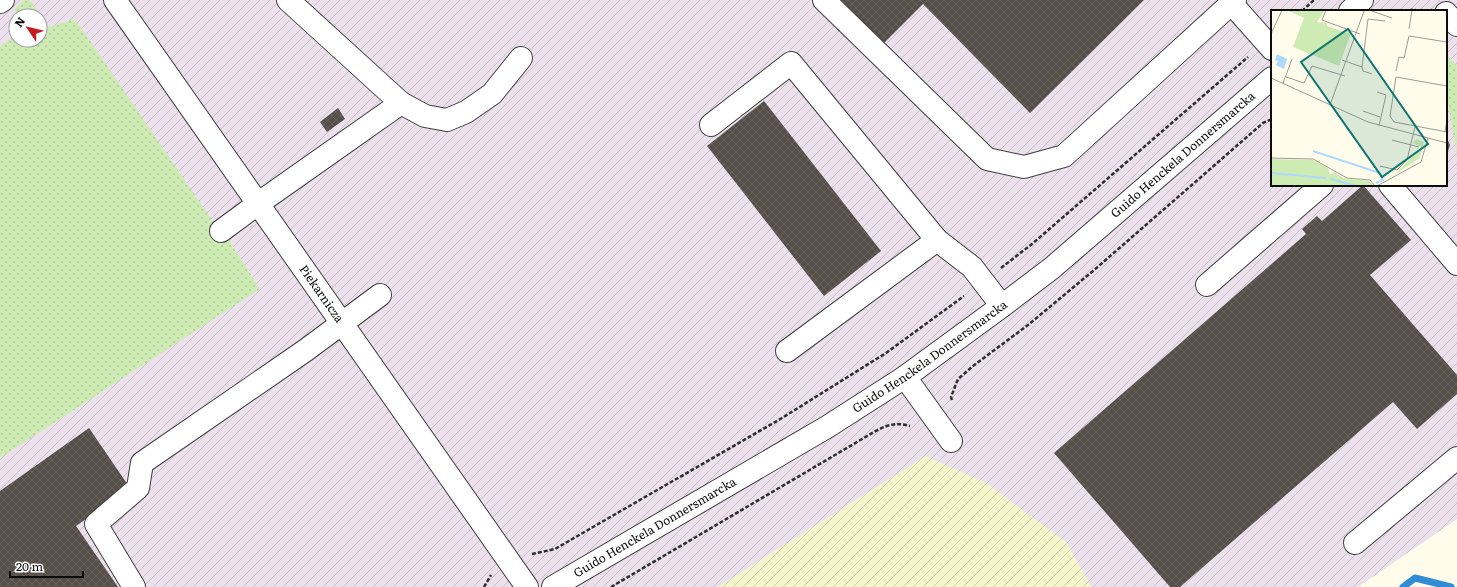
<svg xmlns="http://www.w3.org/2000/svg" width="1457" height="587" font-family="Literata,serif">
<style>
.industrial{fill:url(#industrial-furrows);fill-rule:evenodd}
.farmland{fill:url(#farmland-furrows)}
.grass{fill:url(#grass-dots)}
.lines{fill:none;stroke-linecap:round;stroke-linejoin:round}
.stream{stroke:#308dd5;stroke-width:7}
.building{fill:url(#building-cross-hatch)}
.minor-casing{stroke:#3f3f3f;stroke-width:24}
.path{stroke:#2e2e2e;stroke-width:2.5;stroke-dasharray:4 2;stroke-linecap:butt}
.minor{stroke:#fff;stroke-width:22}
.labels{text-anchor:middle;stroke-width:4;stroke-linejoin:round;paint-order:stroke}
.street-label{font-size:12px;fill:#0c0c0c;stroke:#fff}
.inset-river{fill:none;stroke:#addafa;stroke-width:2}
.inset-road{fill:none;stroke:#9e9c92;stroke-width:1}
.view{fill:#0f766e;fill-opacity:0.15;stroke:#0f766e;stroke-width:2}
.inset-edge{fill:none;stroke:#0c0c0c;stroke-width:2}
</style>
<defs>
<pattern id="industrial-furrows" width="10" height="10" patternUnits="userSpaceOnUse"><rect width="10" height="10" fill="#ebe0ec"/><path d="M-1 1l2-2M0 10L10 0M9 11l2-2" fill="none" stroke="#c8bfc9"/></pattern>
<pattern id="farmland-furrows" width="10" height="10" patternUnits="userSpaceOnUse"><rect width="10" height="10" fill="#f6f4ca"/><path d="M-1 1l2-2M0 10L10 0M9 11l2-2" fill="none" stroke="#d2d0ac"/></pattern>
<pattern id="grass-dots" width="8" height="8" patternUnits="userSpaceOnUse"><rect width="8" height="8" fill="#ceebb3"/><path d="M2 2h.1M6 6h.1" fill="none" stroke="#b0c899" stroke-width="1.8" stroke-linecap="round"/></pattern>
<pattern id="building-cross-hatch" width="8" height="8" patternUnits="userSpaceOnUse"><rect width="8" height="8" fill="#564e48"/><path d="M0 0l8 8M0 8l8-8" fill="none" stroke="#69635e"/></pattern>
</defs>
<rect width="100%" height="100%" fill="#fffcec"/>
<path class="industrial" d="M 0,0 L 1457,0 L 1457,519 L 1358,587 L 1091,587 L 1066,542 L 926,456 L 718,587 L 0,587 ZM 1272,11 L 1446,11 L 1446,185 L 1272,185 ZM 16,16 L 40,16 L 40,40 L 16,40 Z"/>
<polygon class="farmland" points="926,456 986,483 1066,542 1091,587 718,587"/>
<g class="grass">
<polygon points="24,0 30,0 49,27 75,19 212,220 230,242 260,289 0,458 0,46 16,35 16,40 40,40 40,16 19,16 14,9"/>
<polygon points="1446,54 1457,66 1457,153 1446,93"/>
</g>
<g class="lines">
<polyline class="stream" points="1403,587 1415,578 1451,587"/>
</g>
<g class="building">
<polygon points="841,0 1144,0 1030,113 923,4 884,43"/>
<polygon points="764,101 881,251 824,296 707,146"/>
<polygon points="338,108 345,119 327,132 320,122"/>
<polygon points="1446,137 1450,145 1448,151 1446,153"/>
<polygon points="1363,185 1411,240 1370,275 1457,375 1457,394 1417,429 1393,402 1180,587 1170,587 1054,453 1306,234 1302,229 1317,216 1322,221"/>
<polygon points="89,428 130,488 76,526 118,587 0,587 0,491"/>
</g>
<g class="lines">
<g class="minor-casing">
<g id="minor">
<path id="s1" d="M 115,0 L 527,587"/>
<polyline points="824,0 987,159 1024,167 1064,156 1235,0"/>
<polyline points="0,2 3,0"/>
<polyline points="1232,4 1272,49"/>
<polyline points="1350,11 1362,0"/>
<polyline points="1446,13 1457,25"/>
<polyline points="401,103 425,116 447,120 466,112 492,94 521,58"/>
<polyline points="711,125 791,63 937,240 972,267 1002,306"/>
<polyline points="1390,185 1457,264"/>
<polyline points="221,231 259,203 401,103 288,0"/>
<polyline points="1207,285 1322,185"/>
<polyline points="787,351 937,240"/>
<polyline points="905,377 951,441"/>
<polyline points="1355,543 1457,458"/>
<polyline points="134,587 96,524 138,488 142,463 306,350 380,295"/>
<path id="s2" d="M 553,587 L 827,427 L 905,377 L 1002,306 L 1052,268 L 1272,78"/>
</g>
</g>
<g class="path">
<polyline points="1302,11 1314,0"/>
<polyline points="1409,11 1414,9 1416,11"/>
<polyline points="1001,268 1032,244 1248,57"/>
<polyline points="952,400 951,397 958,379 973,366 1028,325 1093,271 1263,123 1272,119"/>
<polyline points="532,554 555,549 782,418 886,353 964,296"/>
<polyline points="484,587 491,575"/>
<path d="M 611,587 L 874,432 C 886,425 896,422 910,426"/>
</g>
<use href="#minor" class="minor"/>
</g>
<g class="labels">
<g class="street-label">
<text dy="4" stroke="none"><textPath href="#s2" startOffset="766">Guido Henckela Donnersmarcka</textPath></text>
<text dy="4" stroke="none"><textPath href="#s1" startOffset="359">Piekarnicza</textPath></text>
<text dy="4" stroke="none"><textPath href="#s2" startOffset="442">Guido Henckela Donnersmarcka</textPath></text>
<text dy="4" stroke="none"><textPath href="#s2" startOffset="118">Guido Henckela Donnersmarcka</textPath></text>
</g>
</g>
<g transform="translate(1271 10)">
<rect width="176" height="176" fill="#fffcec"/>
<path d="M 15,0 L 54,0 L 46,12 L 56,13 L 56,16 L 76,23 L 78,21 L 79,26 L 68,56 L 22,37 L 33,8 ZM 145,129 L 153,132 L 149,148 L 123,165 L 151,137 L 142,133 ZM 0,149 L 42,150 L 57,158 L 59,165 L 63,162 L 72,168 L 98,171 L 102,176 L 0,176 Z" fill="#ceebb3"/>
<path d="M 6,159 L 12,162 L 23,165 L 15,167 L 10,173 Z" fill="#ceebb3"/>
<path d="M 6,44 L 16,49 L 13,59 L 5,55 L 7,51 L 4,50 Z" fill="#addafa"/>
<path class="inset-river" d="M 42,141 L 109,163 L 112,170 L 105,173M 0,163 L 55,168M 60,169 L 85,176"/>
<path class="inset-road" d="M 55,0 L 51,10 L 89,24M 98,0 L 121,8M 138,19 L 141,0M 0,24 L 11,0M 71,50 L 91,57 L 97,9 L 114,11M 91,57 L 92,61 L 101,64M 125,61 L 128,47 L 133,48 L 138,26 L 176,32M 15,67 L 33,73 L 41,56 L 74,66M 0,68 L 97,112 L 176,133M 12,73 L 21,49M 176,76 L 125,67 L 119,106 L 123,112 L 176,122M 106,82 L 115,85 L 108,116M 59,95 L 93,1 L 96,0M 92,101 L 109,107M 174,122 L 176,109M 121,130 L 148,137M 0,148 L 42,149 L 76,168 L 99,170 L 104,176M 109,156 L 126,160 L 136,150 L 144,117M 106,176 L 150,152 L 157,128"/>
<path class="view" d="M 77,19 L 157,134 L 111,167 L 30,52 Z"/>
<rect width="176" height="176" class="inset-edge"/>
</g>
<g transform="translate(28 28) rotate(305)"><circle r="19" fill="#ffffff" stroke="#9e9e9e"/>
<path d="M0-3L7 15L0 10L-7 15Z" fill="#c41d1f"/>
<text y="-6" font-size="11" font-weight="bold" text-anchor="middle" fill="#0c0c0c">N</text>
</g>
<path d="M10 571v6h73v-6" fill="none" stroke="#0c0c0c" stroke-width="2"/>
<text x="16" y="571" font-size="12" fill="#0c0c0c" stroke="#ffffff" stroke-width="3" paint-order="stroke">20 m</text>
</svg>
